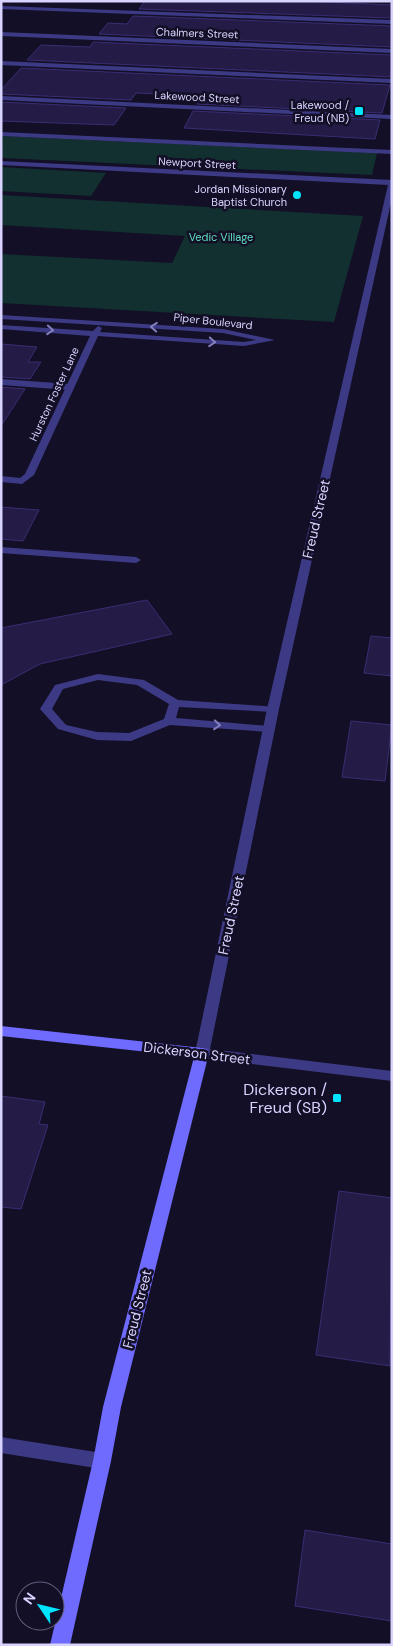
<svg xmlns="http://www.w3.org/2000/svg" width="393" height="1646" font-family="'DM Sans',sans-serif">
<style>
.green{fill:#12302f}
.building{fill:#241b47;stroke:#3b2d73}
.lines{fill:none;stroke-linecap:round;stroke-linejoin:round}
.lane{fill:#3d3a85;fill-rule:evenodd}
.street{fill:#3d3a85;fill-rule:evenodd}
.secondary{fill:#6f6bff;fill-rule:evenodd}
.oneway{stroke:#837fbc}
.poi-dot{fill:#00e5ff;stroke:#130f26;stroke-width:2}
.labels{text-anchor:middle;stroke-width:5;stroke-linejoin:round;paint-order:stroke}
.far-street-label{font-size:11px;fill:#d9d4ff;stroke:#130f26}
.far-poi-label{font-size:11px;fill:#d9d4ff;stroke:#130f26;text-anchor:end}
.far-park-label{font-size:11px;fill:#5fe0c0;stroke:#130f26}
.street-label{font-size:14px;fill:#d9d4ff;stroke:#130f26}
.near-poi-label{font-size:16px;fill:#d9d4ff;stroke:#130f26;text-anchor:end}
</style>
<rect width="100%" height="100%" fill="#130f26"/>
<g class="green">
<polygon points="1,136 377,153 372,175 1,158"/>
<polygon points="1,167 106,173 91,196 1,191"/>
<polygon points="1,195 363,216 334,322 1,303 1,254 172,263 185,236 1,225"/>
</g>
<g class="building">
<polygon points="145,1 305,1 392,5 392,18 139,9"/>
<polygon points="133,16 392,26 392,47 99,34 108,23 127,24"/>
<polygon points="93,42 392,55 392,77 27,60 41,45 90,47"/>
<polygon points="21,68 390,85 382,113 197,104 201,96 136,93 131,100 1,94 1,90"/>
<polygon points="1,102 126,108 114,125 1,121"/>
<polygon points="193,111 380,120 375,139 184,128"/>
<polygon points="1,344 37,347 28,362 41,362 30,379 1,377"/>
<polygon points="1,387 25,389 1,426"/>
<polygon points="1,507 39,510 23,541 1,539"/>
<polygon points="147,600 172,634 40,664 1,685 1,628"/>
<polygon points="371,636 392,638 392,676 364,673"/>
<polygon points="351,721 392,725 385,781 342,777"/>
<polygon points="1,1096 45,1102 39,1124 48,1125 21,1209 1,1207"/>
<polygon points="339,1191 392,1198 390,1366 316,1355"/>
<polygon points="305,1530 392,1544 392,1621 295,1606"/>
</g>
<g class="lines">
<g class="lane">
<polygon points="1,6 392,20 392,24 1,9"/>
<polygon points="1,61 392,79 392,83 1,65"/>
<polygon points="1,132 392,150 392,154 1,136"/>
<polygon points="1,379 70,384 74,387 70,390 1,385"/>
<polygon points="1,547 136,557 141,560 136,563 1,553"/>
<path d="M 98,674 L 144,680 L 178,700 L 277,707 L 279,709 L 273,712 L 179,707 L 176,718 L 269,726 L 275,729 L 269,732 L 170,725 L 131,741 L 97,740 L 58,729 L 40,709 L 55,685 ZM 98,680 L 137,685 L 169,704 L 164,719 L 129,733 L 97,732 L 66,725 L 52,709 L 63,689 Z"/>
</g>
<g class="street">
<polygon points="1,32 392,49 392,53 1,36"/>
<polygon points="1,96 392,115 392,119 1,100"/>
<polygon points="1,161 392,180 392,198 279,709 210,1049 392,1071 392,1081 202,1058 197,1057 195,1053 267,709 388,185 1,165"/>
<polygon points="1,315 223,329 275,340 244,346 98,336 34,475 22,484 1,482 1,476 20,478 25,474 90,336 1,329 1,325 93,331 98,326 102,328 100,332 244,342 256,340 223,333 1,319"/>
<polygon points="1,1437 102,1453 108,1455 111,1461 108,1467 102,1469 1,1453"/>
</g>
<polygon class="secondary" points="1,1026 202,1048 207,1049 209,1053 121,1407 111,1461 70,1645 50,1645 93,1461 103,1407 194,1057 1,1036"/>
</g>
<defs><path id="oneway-chevron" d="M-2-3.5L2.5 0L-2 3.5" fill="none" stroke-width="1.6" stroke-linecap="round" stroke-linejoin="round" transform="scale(1.25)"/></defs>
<g class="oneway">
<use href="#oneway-chevron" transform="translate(154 327) rotate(-176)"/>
<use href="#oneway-chevron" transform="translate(50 330) rotate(4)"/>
<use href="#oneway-chevron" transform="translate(212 342) rotate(4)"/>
<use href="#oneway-chevron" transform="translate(217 725) rotate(5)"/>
</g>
<g class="poi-dot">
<rect x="354" y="106" width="10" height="10" rx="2.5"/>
<circle cx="297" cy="195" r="5"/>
<rect x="332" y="1093" width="10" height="10" rx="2.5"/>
</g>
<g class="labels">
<g class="far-street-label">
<text transform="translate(197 33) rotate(2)" y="4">Chalmers Street</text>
<text transform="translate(197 97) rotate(3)" y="4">Lakewood Street</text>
<text transform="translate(197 163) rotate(3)" y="4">Newport Street</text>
<text transform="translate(213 321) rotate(6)" y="4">Piper Boulevard</text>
<text transform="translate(54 394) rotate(-65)" y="4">Hurston Foster Lane</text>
</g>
<g class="far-poi-label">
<text x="349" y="109">Lakewood /<tspan x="349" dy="13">Freud (NB)</tspan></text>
<text x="287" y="193">Jordan Missionary<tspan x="287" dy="13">Baptist Church</tspan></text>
</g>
<g class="far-park-label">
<text x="221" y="241">Vedic Village</text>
</g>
<g class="street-label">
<text transform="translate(316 519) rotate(-77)" y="5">Freud Street</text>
<text transform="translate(231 915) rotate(-78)" y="5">Freud Street</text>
<text transform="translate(197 1053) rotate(7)" y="5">Dickerson Street</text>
<text transform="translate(137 1309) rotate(-76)" y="5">Freud Street</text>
</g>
<g class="near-poi-label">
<text x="327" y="1095">Dickerson /<tspan x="327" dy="18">Freud (SB)</tspan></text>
</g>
</g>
<rect width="393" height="1646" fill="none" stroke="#d9d4ff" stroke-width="5"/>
<g transform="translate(40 1606) rotate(305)"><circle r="24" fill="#130f26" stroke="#625e7d"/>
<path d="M0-4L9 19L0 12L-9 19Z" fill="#00e5ff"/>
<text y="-8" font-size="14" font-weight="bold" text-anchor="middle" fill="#d9d4ff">N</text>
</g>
</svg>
